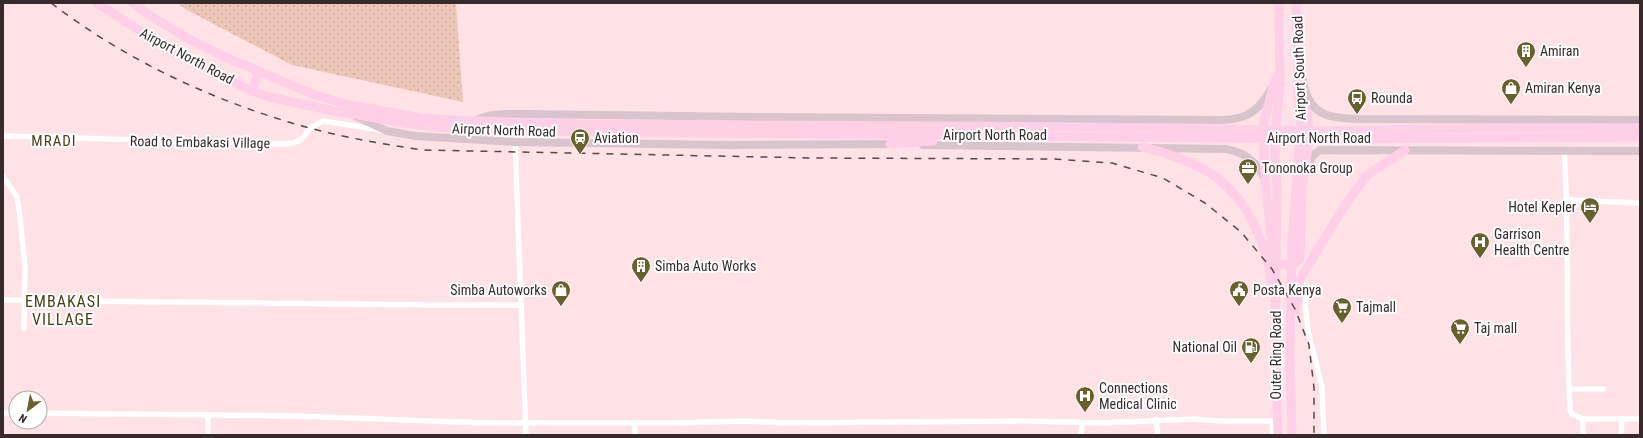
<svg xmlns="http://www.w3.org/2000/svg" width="1643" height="438" font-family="'Roboto Condensed',sans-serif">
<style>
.grass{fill:url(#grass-dots)}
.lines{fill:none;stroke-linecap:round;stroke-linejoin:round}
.minor{stroke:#fff;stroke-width:5.5}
.secondary{stroke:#d9c3cc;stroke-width:8}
.primary{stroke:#fecfe6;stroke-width:9}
.rail{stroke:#57484a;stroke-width:1.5;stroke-dasharray:7 7;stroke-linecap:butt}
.labels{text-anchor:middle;stroke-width:4;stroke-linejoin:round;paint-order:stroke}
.poi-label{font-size:14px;fill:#372a2c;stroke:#fff;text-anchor:start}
.street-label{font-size:14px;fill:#372a2c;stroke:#fff}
.neighbourhood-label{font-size:15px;letter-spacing:1px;fill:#474118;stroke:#fff}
.quarter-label{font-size:16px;letter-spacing:1px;fill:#474118;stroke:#fff}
</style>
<defs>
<pattern id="grass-dots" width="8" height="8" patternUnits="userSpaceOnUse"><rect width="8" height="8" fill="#ecc6b6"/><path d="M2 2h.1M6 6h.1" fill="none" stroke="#cbaa9d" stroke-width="1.8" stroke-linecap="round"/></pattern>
</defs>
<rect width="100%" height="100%" fill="#fee2e6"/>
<polygon class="grass" points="177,3 456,3 463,102 292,65 187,10"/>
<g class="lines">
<g class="minor">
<polyline points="3,136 283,144 294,143 303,138 310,128 323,121 381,130"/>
<polyline points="515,142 526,435"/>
<path d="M 1564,150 C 1570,237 1565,323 1570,409 L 1572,414 L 1583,419 L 1640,419"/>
<polyline points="3,176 17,197 19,209 25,266 24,329"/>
<polyline points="1567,200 1640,203"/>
<polyline points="1303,283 1308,330 1322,387 1324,435"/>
<polyline points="3,300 437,305 520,305"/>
<polyline points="1569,389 1603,389"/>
<polyline points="3,413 16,413"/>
<polyline points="40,413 297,416 486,423 676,423 744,421 788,423 1029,421 1100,423 1194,419 1219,421 1272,421 1273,435"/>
<polyline points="1156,420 1158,435"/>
<polyline points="635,423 635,435"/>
<polyline points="208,435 208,416"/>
<polyline points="1081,435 1082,423"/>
<polyline points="1583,435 1583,419"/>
<polyline points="1621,435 1622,419"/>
</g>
<g class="secondary">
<path d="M 1300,64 C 1302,72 1302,81 1305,89 C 1312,117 1333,118 1357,119 L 1640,120"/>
<polyline points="355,116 387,131 416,136 515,142 728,145 895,144"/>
<path d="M 476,120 C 491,113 507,114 523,114 L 759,117 L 1224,120 C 1248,119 1259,110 1271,89"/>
<path d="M 923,145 L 1226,149 C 1244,152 1257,162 1265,179"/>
<polyline points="1308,171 1312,156 1320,150 1640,151"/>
</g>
<g class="primary">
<polyline points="97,3 171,51 252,91 269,97 334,111 410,124 450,128 520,131 1327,139 1640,137"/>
<polyline points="133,3 149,15 194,42 223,56 315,95 346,104 421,118 452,120 574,124 1092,127 1327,131 1487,128 1640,128"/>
<path d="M 1279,73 L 1274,83 L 1263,125 L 1265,179 L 1273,257 C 1280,267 1291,267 1300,259 L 1302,188 L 1310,134 L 1307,112 L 1302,99"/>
<polyline points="252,91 259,71"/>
<polyline points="890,144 933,141"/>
<path d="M 1142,147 C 1198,160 1237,180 1259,236 C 1266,252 1270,268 1272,286"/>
<polyline points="1295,311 1298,301 1300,279 1345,205 1367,175 1405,150"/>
<polyline points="1278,435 1275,337 1277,188 1275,156 1276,124 1280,84 1279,3"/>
<polyline points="1292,435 1290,353 1292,241 1301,125 1297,86 1298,55 1296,3"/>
</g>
<path class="rail" d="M 51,3 C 126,60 211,100 302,126 C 341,137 382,144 423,150 L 813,158 L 1055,159 L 1112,163 L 1163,178 L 1205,203 L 1241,232 L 1272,269 L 1295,309 L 1309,345 L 1314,388 L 1314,435"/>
</g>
<defs>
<g id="building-pin" transform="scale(1)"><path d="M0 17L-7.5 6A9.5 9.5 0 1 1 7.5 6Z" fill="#68602d" stroke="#fff"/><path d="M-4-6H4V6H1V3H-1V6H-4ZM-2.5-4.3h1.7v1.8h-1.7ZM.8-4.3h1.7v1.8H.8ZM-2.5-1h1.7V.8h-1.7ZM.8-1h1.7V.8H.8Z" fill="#fff"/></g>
<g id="shop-pin" transform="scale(1)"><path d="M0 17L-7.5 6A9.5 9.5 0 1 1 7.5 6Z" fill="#68602d" stroke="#fff"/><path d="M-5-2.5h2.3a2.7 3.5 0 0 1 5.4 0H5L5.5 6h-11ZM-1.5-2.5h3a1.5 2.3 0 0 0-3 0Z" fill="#fff"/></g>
<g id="bus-pin" transform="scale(1)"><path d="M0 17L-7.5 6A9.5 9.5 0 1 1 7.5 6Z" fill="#68602d" stroke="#fff"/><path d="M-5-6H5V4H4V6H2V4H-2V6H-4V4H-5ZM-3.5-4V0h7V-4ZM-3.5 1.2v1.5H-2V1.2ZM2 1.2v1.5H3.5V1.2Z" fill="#fff"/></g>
<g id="station-pin" transform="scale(1)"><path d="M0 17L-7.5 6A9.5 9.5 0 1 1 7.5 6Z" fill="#68602d" stroke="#fff"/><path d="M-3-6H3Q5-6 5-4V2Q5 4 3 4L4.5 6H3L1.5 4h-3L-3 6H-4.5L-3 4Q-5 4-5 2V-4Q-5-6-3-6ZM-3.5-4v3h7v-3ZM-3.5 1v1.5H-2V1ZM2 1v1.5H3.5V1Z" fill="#fff"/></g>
<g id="office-pin" transform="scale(1)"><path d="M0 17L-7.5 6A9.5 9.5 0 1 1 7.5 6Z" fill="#68602d" stroke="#fff"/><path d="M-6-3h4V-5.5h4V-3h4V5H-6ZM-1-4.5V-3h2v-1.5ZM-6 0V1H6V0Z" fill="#fff"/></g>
<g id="hotel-pin" transform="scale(1)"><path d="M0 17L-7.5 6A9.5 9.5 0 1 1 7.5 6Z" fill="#68602d" stroke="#fff"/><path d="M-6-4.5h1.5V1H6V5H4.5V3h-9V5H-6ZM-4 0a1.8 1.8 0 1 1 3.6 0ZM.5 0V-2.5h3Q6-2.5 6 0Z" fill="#fff"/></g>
<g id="hospital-pin" transform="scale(1)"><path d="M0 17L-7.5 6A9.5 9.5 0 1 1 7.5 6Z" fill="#68602d" stroke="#fff"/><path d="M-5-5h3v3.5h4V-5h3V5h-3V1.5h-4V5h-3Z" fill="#fff"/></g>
<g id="civic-pin" transform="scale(1)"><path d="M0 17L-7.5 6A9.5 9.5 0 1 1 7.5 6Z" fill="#68602d" stroke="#fff"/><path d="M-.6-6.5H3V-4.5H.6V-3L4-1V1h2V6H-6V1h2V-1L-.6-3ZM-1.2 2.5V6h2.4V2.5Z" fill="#fff"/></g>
<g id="supermarket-pin" transform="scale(1)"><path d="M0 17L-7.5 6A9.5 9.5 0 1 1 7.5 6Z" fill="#68602d" stroke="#fff"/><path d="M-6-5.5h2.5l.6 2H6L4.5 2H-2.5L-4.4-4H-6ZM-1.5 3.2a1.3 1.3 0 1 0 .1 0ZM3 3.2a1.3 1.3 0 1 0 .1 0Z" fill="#fff"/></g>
<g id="fuel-pin" transform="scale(1)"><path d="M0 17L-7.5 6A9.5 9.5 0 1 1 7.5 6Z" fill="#68602d" stroke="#fff"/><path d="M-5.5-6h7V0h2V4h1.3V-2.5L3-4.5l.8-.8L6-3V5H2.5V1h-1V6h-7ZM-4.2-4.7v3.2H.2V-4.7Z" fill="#fff"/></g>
</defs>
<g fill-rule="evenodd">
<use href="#building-pin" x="1526" y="51"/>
<use href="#shop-pin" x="1511" y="88"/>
<use href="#bus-pin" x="1357" y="98"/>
<use href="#station-pin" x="580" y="138"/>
<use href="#office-pin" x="1248" y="168"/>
<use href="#hotel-pin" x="1590" y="207"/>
<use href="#hospital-pin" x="1480" y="242"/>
<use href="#building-pin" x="641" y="266"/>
<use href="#shop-pin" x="561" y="290"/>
<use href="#civic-pin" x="1239" y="290"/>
<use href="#supermarket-pin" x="1342" y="307"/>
<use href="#supermarket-pin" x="1460" y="328"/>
<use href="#fuel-pin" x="1251" y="347"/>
<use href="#hospital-pin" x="1085" y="396"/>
</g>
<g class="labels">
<g class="poi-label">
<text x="1540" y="56">Amiran</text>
<text x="1525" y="93">Amiran Kenya</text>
<text x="1371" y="103">Rounda</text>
<text x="594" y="143">Aviation</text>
<text x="1262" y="173">Tononoka Group</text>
<text x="1576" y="212" text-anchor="end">Hotel Kepler</text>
<text x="1494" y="239">Garrison<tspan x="1494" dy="16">Health Centre</tspan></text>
<text x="655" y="271">Simba Auto Works</text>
<text x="547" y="295" text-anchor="end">Simba Autoworks</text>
<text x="1253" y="295">Posta Kenya</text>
<text x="1356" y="312">Tajmall</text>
<text x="1474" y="333">Taj mall</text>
<text x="1237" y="352" text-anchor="end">National Oil</text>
<text x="1099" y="393">Connections<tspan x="1099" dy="16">Medical Clinic</tspan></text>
</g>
<g class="street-label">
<text transform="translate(187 56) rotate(28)" y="5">Airport North Road</text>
<text transform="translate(1299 68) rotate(-92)" y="5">Airport South Road</text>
<text transform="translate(504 130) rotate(2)" y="5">Airport North Road</text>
<text x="995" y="140">Airport North Road</text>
<text x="1319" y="143">Airport North Road</text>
<text transform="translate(200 142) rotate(1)" y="5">Road to Embakasi Village</text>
<text transform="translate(1276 355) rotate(-90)" y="5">Outer Ring Road</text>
</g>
<g class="neighbourhood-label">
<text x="54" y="146">MRADI</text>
</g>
<g class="quarter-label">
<text x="63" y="307">EMBAKASI<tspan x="63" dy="18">VILLAGE</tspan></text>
</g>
</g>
<rect width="1643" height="438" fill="none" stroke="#372a2c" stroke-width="8"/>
<g transform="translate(28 410) rotate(212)"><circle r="19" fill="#ffffff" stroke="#afaaab"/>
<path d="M0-3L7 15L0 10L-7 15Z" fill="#68602d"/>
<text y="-6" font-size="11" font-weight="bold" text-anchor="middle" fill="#372a2c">N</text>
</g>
</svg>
